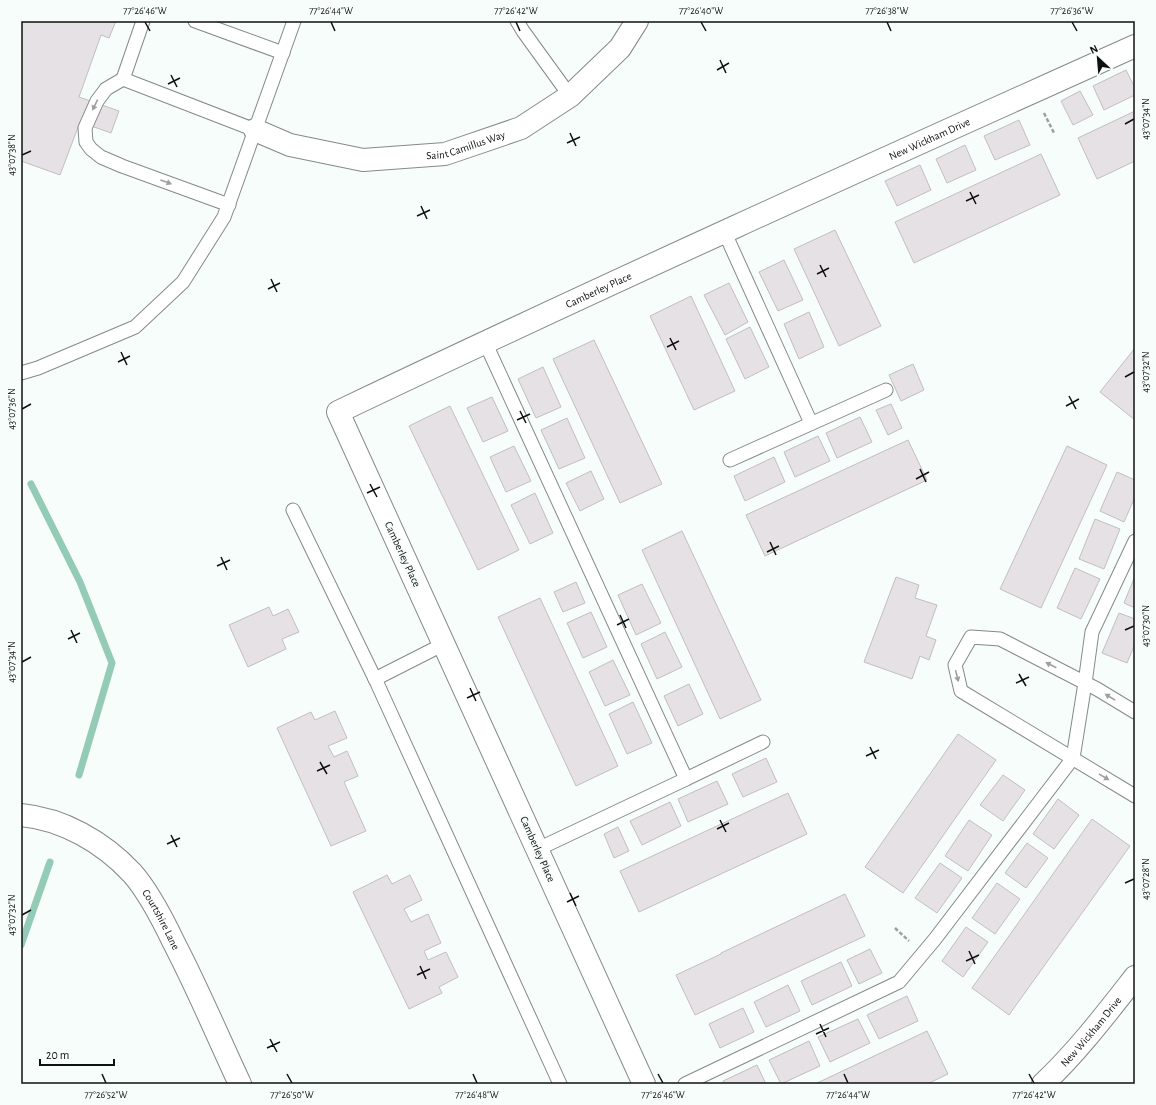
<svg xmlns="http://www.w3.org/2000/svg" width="1156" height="1105" font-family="'Alegreya Sans',sans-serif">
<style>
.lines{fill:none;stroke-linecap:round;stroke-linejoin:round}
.stream{stroke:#94cbb7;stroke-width:7}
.building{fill:#e5e1e4;stroke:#c2bec1}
.service-casing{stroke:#858a88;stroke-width:15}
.minor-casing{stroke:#858a88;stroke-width:24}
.path{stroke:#9ca09e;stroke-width:2.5;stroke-dasharray:4 2;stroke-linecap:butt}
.service{stroke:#fff;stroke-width:13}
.minor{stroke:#fff;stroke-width:22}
.oneway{fill:#9f9f9f}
.ticks{fill:none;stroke:#0f1010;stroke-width:1.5}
.labels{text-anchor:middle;stroke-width:4;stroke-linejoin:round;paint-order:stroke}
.street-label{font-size:11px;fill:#0f1010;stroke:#f7fdfa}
.neatline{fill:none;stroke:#0f1010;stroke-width:1.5}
.ticks-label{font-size:10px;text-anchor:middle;fill:#0f1010}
</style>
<rect width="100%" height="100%" fill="#f7fdfa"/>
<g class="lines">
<g class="stream">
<polyline points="31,484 80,582 112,663 79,775"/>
<polyline points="21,945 50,862"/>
</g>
</g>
<g class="building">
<polygon points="21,21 116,21 109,38 101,35 79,97 119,111 111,133 80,122 60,175 21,161"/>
<polygon points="1126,70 1135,88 1135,95 1104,110 1093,86"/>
<polygon points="1080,91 1093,115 1073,125 1061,101"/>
<polygon points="1135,111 1135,161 1097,179 1078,138"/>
<polygon points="1019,120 1030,145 995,160 984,136"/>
<polygon points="965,145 976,170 947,183 936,159"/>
<polygon points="1041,154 1060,195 914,263 895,222"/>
<polygon points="920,165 931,190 897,206 885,181"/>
<polygon points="835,230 881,326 839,346 794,249"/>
<polygon points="784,260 803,300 778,311 759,272"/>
<polygon points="729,283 748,322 725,335 704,295"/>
<polygon points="691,296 735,391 694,410 650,316"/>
<polygon points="809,312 824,347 799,359 784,324"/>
<polygon points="750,327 769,367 745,379 726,339"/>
<polygon points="594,340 662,484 620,503 553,359"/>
<polygon points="1135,348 1135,420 1100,392"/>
<polygon points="913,364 924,390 901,401 889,375"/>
<polygon points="543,367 561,407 536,418 518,379"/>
<polygon points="492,397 508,431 483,442 467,408"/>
<polygon points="891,404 902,428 888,435 876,410"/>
<polygon points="450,406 519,550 478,570 409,426"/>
<polygon points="860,417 872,442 837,458 826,433"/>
<polygon points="567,418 585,458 559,469 541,430"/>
<polygon points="818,436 830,461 795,477 784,452"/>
<polygon points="908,440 927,480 765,556 746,515"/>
<polygon points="514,446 531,481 506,492 490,457"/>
<polygon points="1067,446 1107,465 1041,608 1000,589"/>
<polygon points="774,457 785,482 745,501 734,476"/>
<polygon points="591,471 604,499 580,511 566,483"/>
<polygon points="1117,472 1135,480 1135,497 1124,522 1100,511"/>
<polygon points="535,493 553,533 530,544 511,505"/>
<polygon points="1095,519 1120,529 1104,569 1079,559"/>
<polygon points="682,531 761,700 720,719 642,550"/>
<polygon points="1075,568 1100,579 1081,619 1057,608"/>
<polygon points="1135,576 1135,608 1124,603"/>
<polygon points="896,577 919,585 915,598 937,605 926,636 936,640 929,660 920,656 912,679 864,662"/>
<polygon points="576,582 585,603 563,612 554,592"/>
<polygon points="642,584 661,623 636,635 618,595"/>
<polygon points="540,598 618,766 576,786 498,617"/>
<polygon points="269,607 273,616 288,609 299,632 282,639 286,649 248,667 229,625"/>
<polygon points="591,612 607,647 583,658 567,623"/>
<polygon points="1119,613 1135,619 1135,644 1127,663 1102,653"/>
<polygon points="665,632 682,667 657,679 641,644"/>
<polygon points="613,660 630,695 605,706 589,672"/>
<polygon points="689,684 703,714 678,726 664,696"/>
<polygon points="633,702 652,743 627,754 609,714"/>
<polygon points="335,711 347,738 328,746 334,757 347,751 358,776 344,782 366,831 331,846 277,728 311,712 315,720"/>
<polygon points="958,734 996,760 903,893 865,867"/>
<polygon points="766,758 777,782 743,797 732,774"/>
<polygon points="1003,775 1025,790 1003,821 980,805"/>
<polygon points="717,781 728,804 688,822 678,799"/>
<polygon points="788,793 807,834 639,912 620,871"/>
<polygon points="1058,799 1079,815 1054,849 1033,834"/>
<polygon points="670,802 681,826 642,845 630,821"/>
<polygon points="1092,819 1130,846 1009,1015 972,988"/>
<polygon points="969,820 992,835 968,871 945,856"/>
<polygon points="618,827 629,851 614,858 604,834"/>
<polygon points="1027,843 1048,858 1026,888 1005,873"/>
<polygon points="940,863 962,878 937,913 915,898"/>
<polygon points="387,875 392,884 410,875 422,900 404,909 411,922 428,914 441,943 424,951 428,960 446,952 458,977 439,987 442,993 409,1009 353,892"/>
<polygon points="997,883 1020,899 995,934 972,918"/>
<polygon points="845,894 865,936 695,1015 676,975 721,954 721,953"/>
<polygon points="966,927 988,942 963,977 942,961"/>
<polygon points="870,949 882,973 859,984 847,960"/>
<polygon points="841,962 852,986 812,1005 801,981"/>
<polygon points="788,985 800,1011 766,1027 754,1002"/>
<polygon points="907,996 918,1021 879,1039 867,1015"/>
<polygon points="743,1008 754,1032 720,1048 709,1024"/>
<polygon points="858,1019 870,1043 830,1062 818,1037"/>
<polygon points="927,1031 948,1074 927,1084 815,1084"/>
<polygon points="809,1041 820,1066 781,1084 769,1060"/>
<polygon points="757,1065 766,1084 724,1084 723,1081"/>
</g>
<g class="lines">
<g class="service-casing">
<g id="service">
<polyline points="143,21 123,79 255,130"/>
<polyline points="195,21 283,53"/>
<polyline points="517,21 523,31 570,96"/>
<polyline points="123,79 106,89 97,101 85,128 86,142 91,149 101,157 122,166 229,205"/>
<polyline points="724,231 811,423"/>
<polyline points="485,342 686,779 538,849"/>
<polyline points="21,373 38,368 135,327 183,282 224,217 294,21"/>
<polyline points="730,460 886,390"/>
<polyline points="293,510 377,683 560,1084"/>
<polyline points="375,679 444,644"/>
<polyline points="1135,712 1097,689 1000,639 971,637 955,665 961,691 1135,796"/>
<polyline points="686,779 763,742"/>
<polyline points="685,1084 899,982 935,939 1073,758 1085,683 1092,632 1135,541"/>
</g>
</g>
<g class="minor-casing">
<g id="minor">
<path id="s1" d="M 255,130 L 290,145 L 363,160 L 445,154 L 521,128 L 570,96 L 620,48 L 637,21"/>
<path id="s2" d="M 21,815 C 63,819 103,842 132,873 C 149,892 163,920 174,943 C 198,989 218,1037 240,1084"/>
<path id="s3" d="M 644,1084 L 338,412 C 602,286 868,166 1135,46"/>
<path id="s4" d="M 1043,1084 C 1077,1052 1106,1014 1135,977"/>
</g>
</g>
<g class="path">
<polyline points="1044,113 1054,133"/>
<polyline points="895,928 909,941"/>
</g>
<use href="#service" class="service"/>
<use href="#minor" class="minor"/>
</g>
<defs><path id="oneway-solid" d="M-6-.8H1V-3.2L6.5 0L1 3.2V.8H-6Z"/></defs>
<g class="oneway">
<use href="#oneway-solid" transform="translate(95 105) rotate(116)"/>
<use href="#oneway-solid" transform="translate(166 182) rotate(20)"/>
<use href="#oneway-solid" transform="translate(1051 665) rotate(-153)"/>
<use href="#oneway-solid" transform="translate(957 676) rotate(76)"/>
<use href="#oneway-solid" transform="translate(1110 697) rotate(-149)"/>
<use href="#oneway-solid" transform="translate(1104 777) rotate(31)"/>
</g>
<path class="ticks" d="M 145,22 L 150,31M 331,22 L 335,31M 516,22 L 520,31M 701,22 L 706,31M 887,22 L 891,31M 1072,22 L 1077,31M 720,60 L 726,73M 717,70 L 729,63M 171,75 L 177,87M 168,84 L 180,78M 1125,124 L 1134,119M 570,133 L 576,146M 567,143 L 580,137M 22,155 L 31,151M 970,192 L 976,204M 966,201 L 979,195M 421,206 L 427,219M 417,216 L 430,210M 820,265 L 826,277M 817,274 L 829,268M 271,279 L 277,292M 268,289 L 280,283M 670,338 L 676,350M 667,347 L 679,341M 121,352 L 127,365M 118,362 L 130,356M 1125,377 L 1134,372M 1069,396 L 1076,409M 1066,406 L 1079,399M 22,409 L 31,404M 520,411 L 526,423M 517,420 L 530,414M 920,469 L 926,482M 916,479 L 929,472M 370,484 L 377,497M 367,493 L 380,487M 770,542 L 776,555M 767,552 L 779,546M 221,557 L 227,570M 217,566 L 230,560M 620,615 L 626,628M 617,625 L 629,619M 71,630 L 77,643M 1125,630 L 1134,626M 68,639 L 80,633M 22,662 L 31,657M 1019,674 L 1026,686M 1016,683 L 1029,677M 470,688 L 476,701M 467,698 L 480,692M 870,747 L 876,759M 866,756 L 879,750M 320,762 L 327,774M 317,771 L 330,765M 720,820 L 726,832M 717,829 L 729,823M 171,835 L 177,847M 167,844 L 180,838M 1125,883 L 1134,879M 570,893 L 576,906M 567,902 L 579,896M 22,915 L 31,910M 969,951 L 975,964M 966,961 L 979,955M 420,966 L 426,979M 417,975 L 430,969M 820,1024 L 826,1037M 816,1034 L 829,1028M 270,1039 L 277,1052M 267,1048 L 280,1042M 102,1074 L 106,1083M 287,1074 L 292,1083M 473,1074 L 477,1083M 658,1074 L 663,1083M 844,1074 L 848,1083M 1029,1074 L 1034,1083"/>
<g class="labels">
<g class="street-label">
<text dy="4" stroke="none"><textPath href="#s3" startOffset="1390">New Wickham Drive</textPath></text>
<text dy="4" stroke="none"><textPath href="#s1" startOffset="217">Saint Camillus Way</textPath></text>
<text dy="4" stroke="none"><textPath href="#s3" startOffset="1026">Camberley Place</textPath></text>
<text transform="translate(403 554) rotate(65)" y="4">Camberley Place</text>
<text transform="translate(538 849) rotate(66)" y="4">Camberley Place</text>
<text dy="4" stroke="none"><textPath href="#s2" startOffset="183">Courtshire Lane</textPath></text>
<text dy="4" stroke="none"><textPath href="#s4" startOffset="71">New Wickham Drive</textPath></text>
</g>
</g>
<rect width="1156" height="1105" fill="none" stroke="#f7fdfa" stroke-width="44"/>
<g transform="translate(1098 58) rotate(334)" stroke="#f7fdfa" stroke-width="3" paint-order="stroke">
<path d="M0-3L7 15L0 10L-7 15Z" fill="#0f1010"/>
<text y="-6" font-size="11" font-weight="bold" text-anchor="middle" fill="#0f1010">N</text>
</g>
<path d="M40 1059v6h74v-6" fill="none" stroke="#0f1010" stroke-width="2"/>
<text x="46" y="1059" font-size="12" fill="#0f1010" stroke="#f7fdfa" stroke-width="3" paint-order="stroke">20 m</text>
<rect x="22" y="22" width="1112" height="1061" class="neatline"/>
<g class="ticks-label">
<text x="145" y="14">77°26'46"W</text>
<text x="331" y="14">77°26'44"W</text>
<text x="516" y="14">77°26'42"W</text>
<text x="701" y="14">77°26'40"W</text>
<text x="887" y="14">77°26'38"W</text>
<text x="1072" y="14">77°26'36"W</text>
<text transform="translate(1145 119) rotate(-90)" y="4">43°07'34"N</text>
<text transform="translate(11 155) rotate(-90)" y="4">43°07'38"N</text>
<text transform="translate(1145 372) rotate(-90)" y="4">43°07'32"N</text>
<text transform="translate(11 409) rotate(-90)" y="4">43°07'36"N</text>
<text transform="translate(1145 626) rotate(-90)" y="4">43°07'30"N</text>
<text transform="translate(11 662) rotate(-90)" y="4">43°07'34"N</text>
<text transform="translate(1145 879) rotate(-90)" y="4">43°07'28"N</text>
<text transform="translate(11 915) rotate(-90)" y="4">43°07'32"N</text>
<text x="106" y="1098">77°26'52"W</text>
<text x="292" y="1098">77°26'50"W</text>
<text x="477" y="1098">77°26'48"W</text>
<text x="663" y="1098">77°26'46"W</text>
<text x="848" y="1098">77°26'44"W</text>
<text x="1034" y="1098">77°26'42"W</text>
</g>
</svg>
